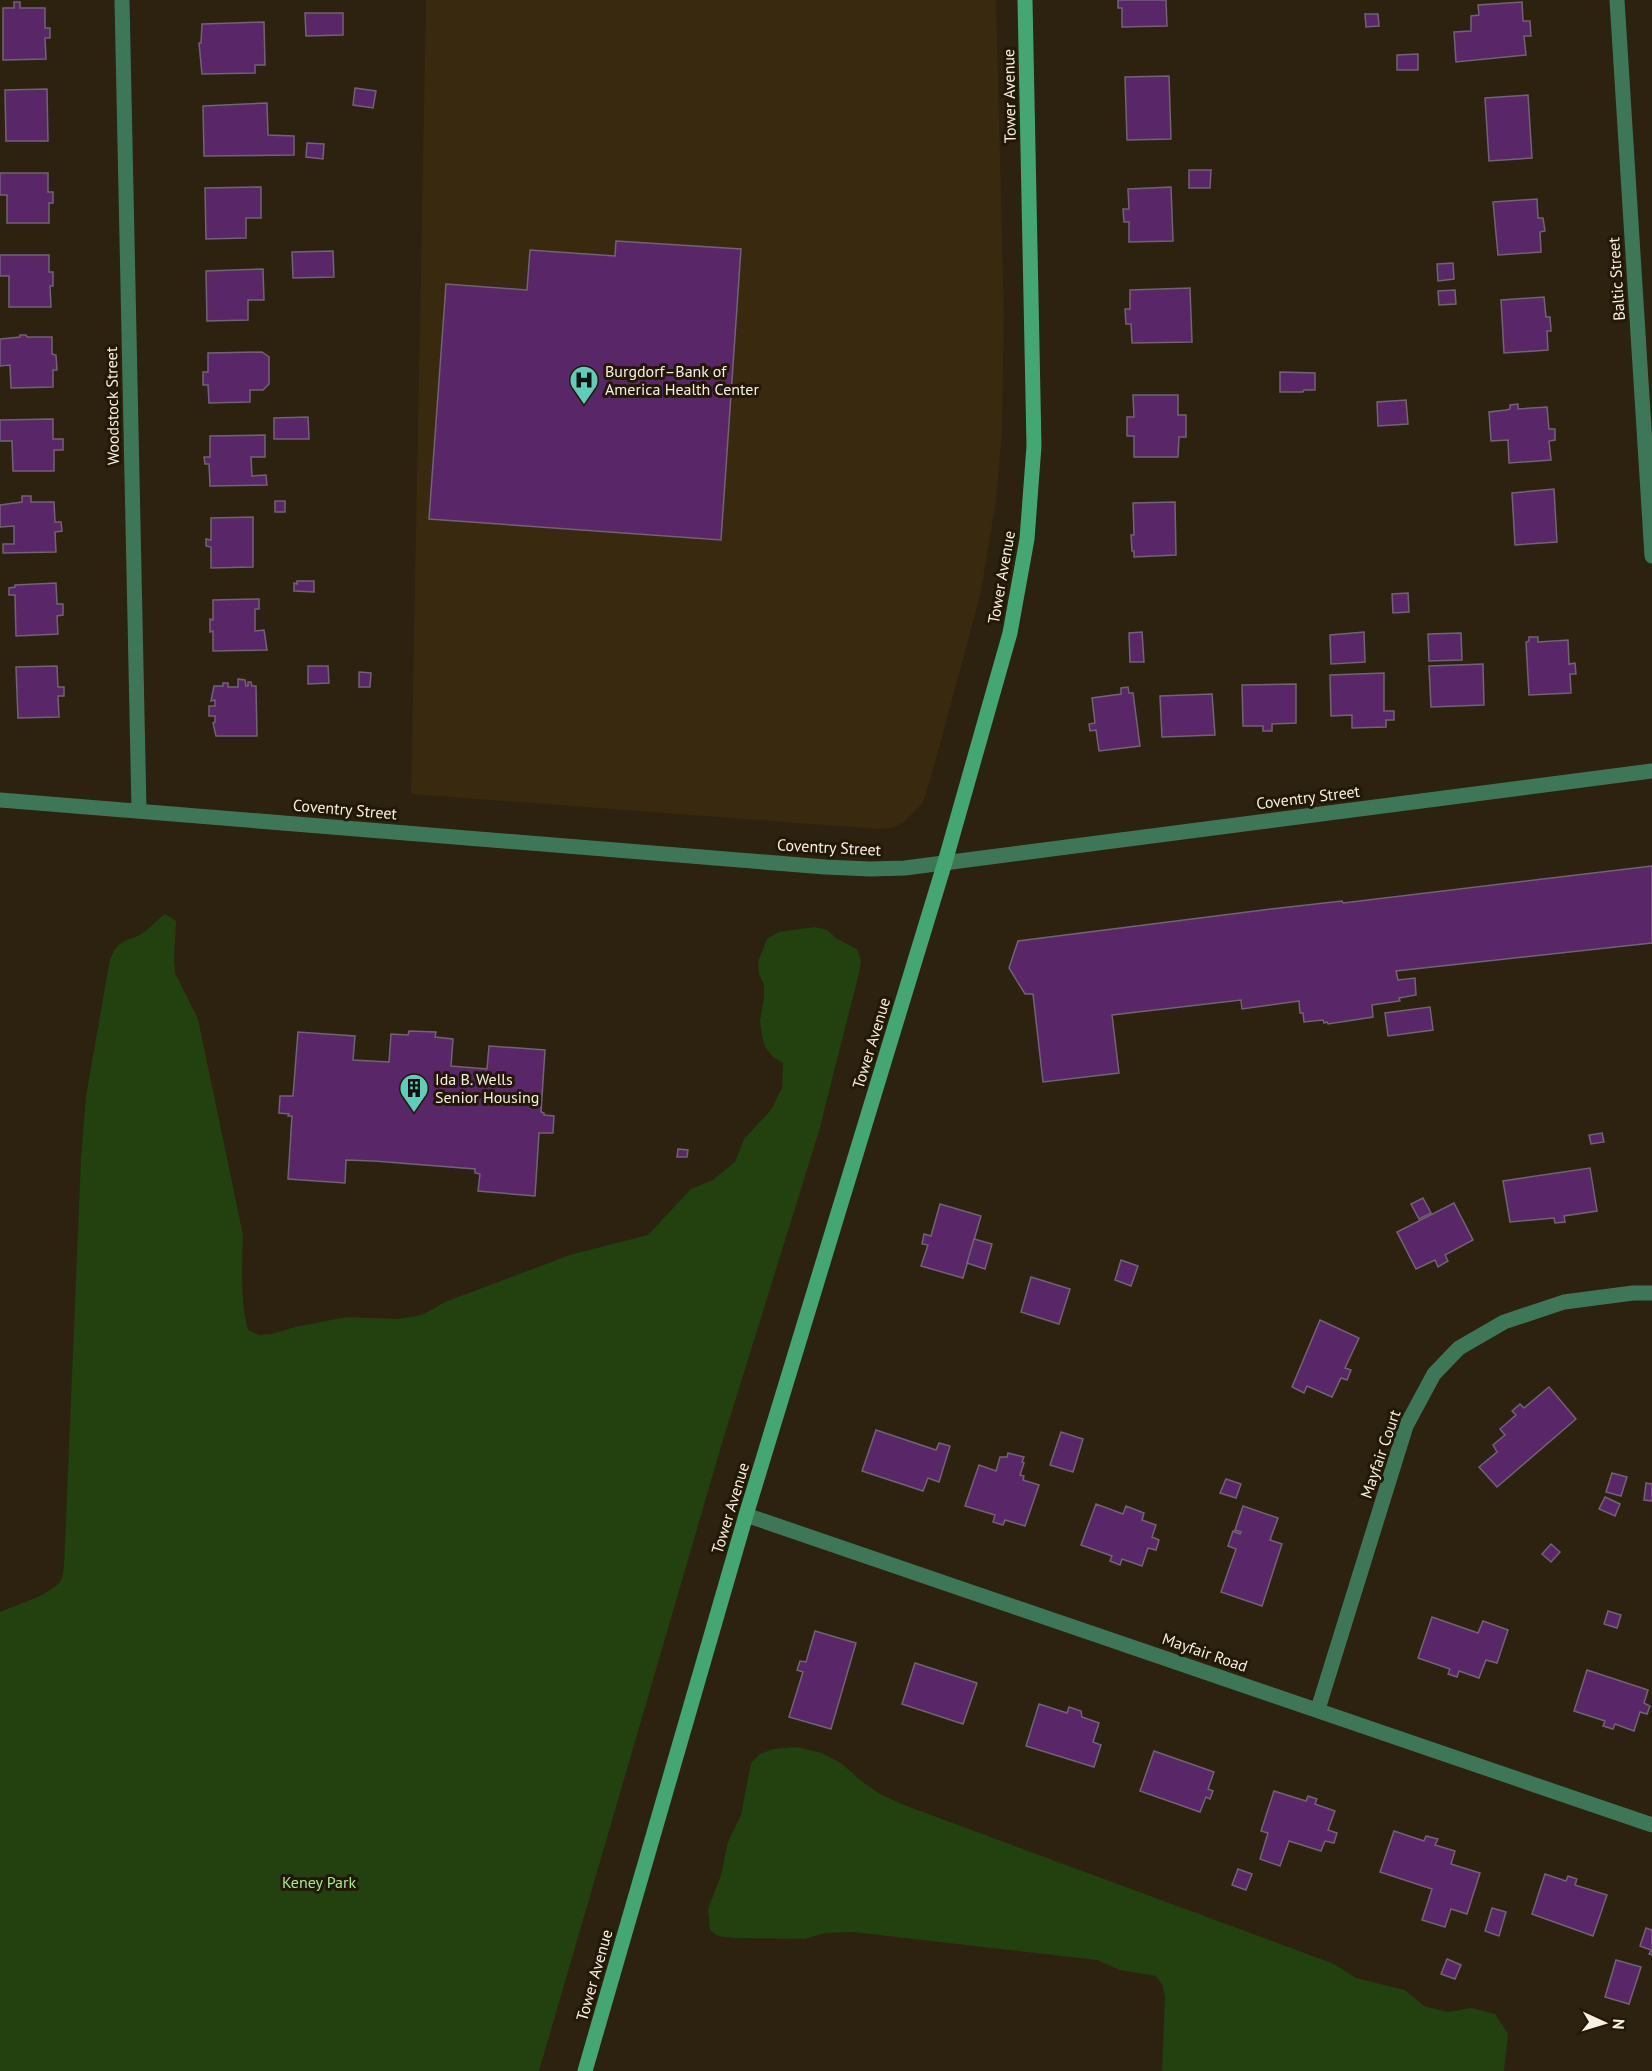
<svg xmlns="http://www.w3.org/2000/svg" width="1652" height="2071" font-family="'PT Sans',sans-serif">
<style>
.built{fill:#38290f}
.green{fill:#22410e}
.building{fill:#592768;stroke:#716275;stroke-width:1.5}
.lines{fill:none;stroke-linecap:round;stroke-linejoin:round}
.minor{stroke:#3e7757;stroke-width:15}
.tertiary{stroke:#3e7757;stroke-width:15}
.secondary{stroke:#44a672;stroke-width:15}
.labels{text-anchor:middle;stroke-width:6;stroke-linejoin:round;paint-order:stroke}
.street-label{font-size:16px;fill:#f6efe3;stroke:#231806}
.poi-label{font-size:16px;fill:#f6efe3;stroke:#231806;text-anchor:start}
.park-label{font-size:16px;fill:#a8ea85;stroke:#231806}
</style>
<rect width="100%" height="100%" fill="#2d220f"/>
<polygon class="built" points="426,0 996,0 1004,315 1002,432 996,500 980,596 930,781 922,804 904,822 892,828 877,829 411,794"/>
<g class="green">
<path d="M 165,914 L 176,921 L 174,960 L 175,973 L 198,1019 L 243,1235 C 242,1267 240,1299 248,1330 L 259,1335 L 272,1334 L 295,1327 L 347,1317 L 398,1319 L 422,1315 L 445,1302 L 570,1255 L 648,1235 L 691,1189 L 713,1180 L 735,1162 L 744,1139 L 771,1110 L 782,1088 L 783,1063 L 773,1057 L 765,1047 L 762,1035 L 760,1021 L 764,997 L 764,985 L 759,974 L 758,962 L 767,939 L 779,932 L 815,927 L 827,930 L 836,938 L 857,949 L 861,961 L 859,973 L 819,1131 L 722,1443 L 539,2071 L 0,2071 L 0,1612 C 15,1605 56,1594 62,1578 C 65,1567 64,1555 65,1544 L 81,1159 L 86,1096 L 110,959 C 121,934 130,944 147,930 C 153,925 158,919 165,914 Z"/>
<polygon points="797,1747 821,1753 841,1763 860,1780 880,1794 904,1805 1334,1964 1356,1978 1405,1990 1424,2006 1448,2012 1472,2008 1495,2014 1508,2034 1504,2071 1162,2071 1165,1998 1163,1986 1156,1976 1120,1970 1097,1960 853,1932 825,1933 805,1939 737,1938 723,1937 716,1935 710,1930 708,1909 721,1875 728,1842 741,1815 751,1763 760,1754 773,1749"/>
</g>
<g class="building">
<polygon points="1118,0 1166,0 1167,26 1122,27 1122,8 1118,8"/>
<polygon points="14,2 20,2 20,8 45,8 45,28 50,28 50,38 45,38 46,59 3,60 3,8 14,8"/>
<polygon points="1522,2 1523,21 1530,21 1531,36 1524,36 1526,55 1456,62 1454,32 1471,31 1471,16 1479,15 1478,5"/>
<polygon points="305,13 343,13 343,35 306,36"/>
<polygon points="1365,14 1378,14 1379,26 1366,27"/>
<polygon points="264,22 265,65 255,65 255,73 202,74 199,43 201,43 202,24"/>
<polygon points="1418,54 1418,70 1397,70 1397,55"/>
<polygon points="1169,76 1171,139 1127,140 1125,77"/>
<polygon points="355,88 376,91 373,108 353,105"/>
<polygon points="47,89 48,141 6,141 5,90"/>
<polygon points="1528,95 1532,158 1489,161 1485,98"/>
<polygon points="267,103 268,135 294,136 294,155 204,156 203,106"/>
<polygon points="307,143 324,144 323,159 306,157"/>
<polygon points="1189,170 1211,170 1210,188 1189,188"/>
<polygon points="0,173 48,173 48,192 53,192 53,203 49,203 49,223 7,223 7,195 0,195"/>
<polygon points="261,187 261,218 246,218 246,238 206,239 205,188"/>
<polygon points="1171,187 1173,241 1129,242 1129,222 1124,222 1123,209 1129,209 1128,189"/>
<polygon points="1537,199 1538,218 1543,218 1545,231 1540,232 1541,252 1498,255 1493,202"/>
<polygon points="616,241 741,249 721,540 429,519 446,284 527,290 530,250 615,256"/>
<polygon points="333,251 334,277 293,278 292,252"/>
<polygon points="0,255 49,255 49,272 53,272 53,286 50,286 51,307 9,307 9,276 0,276"/>
<polygon points="1453,263 1454,279 1438,281 1437,264"/>
<polygon points="263,269 264,300 248,300 248,320 207,321 206,271"/>
<polygon points="1190,288 1192,342 1132,343 1131,324 1126,324 1125,309 1130,309 1130,290"/>
<polygon points="1455,290 1456,304 1439,305 1438,291"/>
<polygon points="1544,297 1546,317 1550,317 1551,331 1547,331 1548,350 1504,353 1501,300"/>
<polygon points="20,335 26,335 27,337 52,337 52,354 56,355 57,370 53,370 53,387 11,388 10,365 0,366 0,339 20,337"/>
<polygon points="262,352 269,357 269,384 263,390 250,390 250,402 209,403 208,385 203,385 203,372 208,372 208,353"/>
<polygon points="1280,372 1315,373 1315,390 1304,390 1303,392 1280,392"/>
<polygon points="1133,395 1178,395 1178,415 1186,415 1186,437 1179,437 1178,457 1134,457 1134,436 1127,436 1127,417 1134,417"/>
<polygon points="1406,400 1408,424 1378,426 1377,402"/>
<polygon points="1518,404 1518,409 1547,407 1549,429 1555,429 1555,440 1549,441 1551,460 1509,463 1508,440 1491,441 1489,412 1506,410 1510,409 1510,405"/>
<polygon points="308,417 309,439 274,439 274,418"/>
<polygon points="53,419 53,439 63,439 63,450 54,450 54,471 13,471 12,441 0,441 0,420"/>
<polygon points="265,435 265,457 251,457 252,476 266,475 267,485 210,486 209,464 205,464 204,457 210,457 210,436"/>
<polygon points="1554,489 1557,542 1515,545 1512,493"/>
<polygon points="22,496 31,496 31,502 54,502 55,522 61,522 62,531 55,532 56,552 3,553 3,544 14,544 14,526 0,527 0,505 22,502"/>
<rect x="275" y="501" width="10" height="11"/>
<polygon points="1175,502 1176,555 1134,557 1134,551 1132,551 1131,535 1134,535 1133,503"/>
<polygon points="253,517 253,567 211,568 211,547 206,546 206,539 211,540 211,518"/>
<polygon points="297,581 314,581 314,592 294,591 294,583 297,584"/>
<polygon points="56,583 57,604 63,604 63,615 57,616 58,634 16,636 15,595 9,595 9,588 15,587 15,585"/>
<polygon points="1408,593 1409,612 1393,613 1392,594"/>
<polygon points="259,599 259,609 255,609 255,631 264,630 267,650 213,651 213,631 210,632 210,619 213,620 213,600"/>
<polygon points="1142,632 1144,662 1130,662 1129,633"/>
<polygon points="1364,632 1365,662 1331,664 1330,635"/>
<polygon points="1461,633 1462,660 1429,661 1428,634"/>
<polygon points="1529,637 1538,637 1538,642 1568,640 1569,664 1575,663 1576,674 1570,674 1571,693 1529,695 1526,642 1529,641"/>
<polygon points="1483,664 1484,705 1431,707 1429,666"/>
<polygon points="57,666 58,687 64,687 64,696 58,696 59,717 18,718 16,667"/>
<polygon points="308,666 328,666 329,683 308,684"/>
<polygon points="359,672 371,673 370,687 359,687"/>
<polygon points="1384,673 1384,711 1394,711 1394,720 1386,720 1386,727 1352,728 1352,715 1331,716 1330,675"/>
<polygon points="238,679 245,680 246,686 248,686 248,682 251,682 252,686 256,686 257,736 216,736 213,723 215,722 215,716 209,716 209,706 215,706 215,700 211,701 214,686 223,686 223,683 228,683 228,687 238,687"/>
<polygon points="1296,684 1296,723 1272,724 1272,731 1263,731 1263,726 1243,726 1242,685"/>
<polygon points="1128,687 1129,693 1133,693 1140,746 1099,751 1096,730 1090,731 1089,724 1095,723 1092,698 1121,694 1121,688"/>
<polygon points="1212,694 1215,735 1162,737 1160,696"/>
<polygon points="1652,866 1652,943 1396,971 1398,980 1415,978 1416,995 1399,998 1400,1001 1372,1005 1373,1017 1328,1024 1327,1022 1324,1023 1323,1020 1304,1022 1303,1013 1300,1013 1299,1001 1242,1009 1241,1000 1112,1015 1119,1073 1043,1082 1033,994 1025,994 1009,968 1018,941 1271,909 1342,901 1343,903"/>
<polygon points="1430,1007 1433,1030 1388,1036 1385,1013"/>
<polygon points="409,1031 436,1032 435,1037 453,1039 451,1066 487,1069 489,1046 545,1050 541,1112 544,1113 544,1115 554,1116 553,1133 539,1133 535,1196 478,1191 480,1174 475,1173 475,1169 374,1161 346,1160 345,1183 288,1179 292,1116 288,1116 289,1114 279,1113 280,1096 293,1096 298,1032 355,1036 353,1060 389,1062 391,1034 408,1035"/>
<polygon points="1602,1133 1604,1142 1591,1144 1589,1135"/>
<polygon points="678,1149 688,1150 687,1157 677,1157"/>
<polygon points="1590,1168 1597,1211 1564,1216 1565,1222 1555,1223 1554,1218 1510,1222 1503,1181"/>
<polygon points="1423,1198 1431,1213 1419,1219 1411,1204"/>
<polygon points="1454,1203 1473,1240 1445,1255 1448,1261 1438,1267 1435,1260 1416,1269 1397,1232"/>
<polygon points="940,1204 981,1216 963,1278 921,1266 928,1245 922,1244 924,1234 931,1236"/>
<polygon points="974,1239 992,1244 985,1269 967,1263"/>
<polygon points="1121,1260 1138,1266 1131,1286 1115,1280"/>
<polygon points="1031,1277 1070,1289 1059,1324 1021,1312"/>
<polygon points="1320,1320 1359,1338 1345,1368 1351,1370 1347,1380 1341,1378 1332,1397 1307,1386 1304,1393 1292,1387"/>
<polygon points="1549,1387 1576,1419 1497,1487 1479,1467 1497,1452 1493,1445 1505,1435 1500,1429 1516,1415 1512,1411 1520,1404 1524,1408"/>
<polygon points="876,1430 936,1450 939,1443 950,1446 939,1482 928,1478 923,1491 862,1471"/>
<polygon points="1061,1432 1083,1439 1073,1472 1050,1465"/>
<polygon points="1008,1453 1024,1457 1022,1462 1024,1463 1020,1475 1024,1476 1023,1480 1039,1485 1025,1526 1005,1520 1003,1525 993,1522 995,1515 965,1506 979,1465 996,1471 1000,1457 1007,1457"/>
<polygon points="1612,1473 1627,1477 1621,1496 1606,1492"/>
<polygon points="1226,1479 1241,1484 1236,1498 1220,1493"/>
<polygon points="1646,1483 1652,1484 1652,1501 1644,1500"/>
<polygon points="1605,1497 1620,1504 1615,1516 1599,1509"/>
<polygon points="1096,1504 1123,1514 1126,1506 1144,1513 1142,1520 1156,1525 1152,1537 1159,1540 1156,1550 1148,1548 1142,1566 1122,1559 1120,1565 1110,1561 1112,1556 1081,1545"/>
<polygon points="1243,1506 1278,1518 1270,1540 1282,1544 1262,1606 1221,1592 1236,1549 1228,1546 1233,1531 1240,1534 1241,1532 1235,1530"/>
<polygon points="1551,1544 1560,1552 1551,1562 1542,1554"/>
<polygon points="1608,1611 1621,1615 1617,1628 1604,1624"/>
<polygon points="1432,1617 1478,1633 1483,1621 1508,1630 1497,1663 1486,1660 1479,1678 1459,1671 1457,1677 1448,1674 1450,1669 1418,1658"/>
<polygon points="815,1631 856,1643 831,1729 789,1717 803,1672 797,1670 800,1661 806,1662"/>
<polygon points="915,1663 977,1683 963,1724 902,1704"/>
<polygon points="1587,1670 1648,1690 1644,1703 1650,1706 1647,1714 1640,1712 1634,1731 1615,1724 1613,1729 1603,1726 1605,1721 1574,1711"/>
<polygon points="1039,1704 1067,1713 1069,1707 1081,1711 1082,1717 1099,1723 1093,1742 1101,1745 1094,1767 1026,1746"/>
<polygon points="1154,1751 1214,1772 1208,1789 1213,1791 1210,1799 1206,1797 1200,1812 1140,1791"/>
<polygon points="1274,1791 1306,1801 1308,1796 1317,1799 1315,1804 1335,1811 1328,1830 1337,1833 1334,1843 1325,1841 1321,1851 1289,1841 1280,1866 1260,1859 1268,1833 1261,1831"/>
<polygon points="1394,1831 1424,1841 1426,1836 1438,1839 1435,1845 1455,1851 1451,1864 1480,1873 1467,1914 1451,1909 1445,1927 1422,1920 1432,1889 1380,1872"/>
<polygon points="1238,1869 1252,1874 1246,1890 1232,1885"/>
<polygon points="1545,1874 1566,1881 1568,1876 1577,1879 1575,1885 1607,1895 1593,1936 1532,1914"/>
<polygon points="1492,1908 1506,1912 1499,1936 1485,1931"/>
<polygon points="1646,1928 1652,1930 1652,1955 1649,1954 1651,1950 1640,1946"/>
<polygon points="1447,1959 1461,1965 1455,1979 1441,1974"/>
<polygon points="1616,1960 1641,1967 1629,2004 1605,1997"/>
</g>
<g class="lines">
<g class="minor">
<polyline points="122,0 139,810"/>
<polyline points="1617,0 1652,556"/>
<polyline points="746,1515 1652,1825"/>
<polyline points="1318,1709 1406,1426 1434,1374 1459,1348 1504,1322 1564,1302 1633,1293 1652,1293"/>
</g>
<polyline class="tertiary" points="0,800 825,867 870,869 905,868 1652,771"/>
<polyline class="secondary" points="585,2071 746,1515 945,862 1010,633 1027,539 1034,446 1025,0"/>
</g>
<defs>
<g id="hospital-pin" transform="scale(1.5)"><path d="M0 17L-7.5 6A9.5 9.5 0 1 1 7.5 6Z" fill="#5dceb9" stroke="#231806"/><path d="M-5-5h3v3.5h4V-5h3V5h-3V1.5h-4V5h-3Z" fill="#111"/></g>
<g id="building-pin" transform="scale(1.5)"><path d="M0 17L-7.5 6A9.5 9.5 0 1 1 7.5 6Z" fill="#5dceb9" stroke="#231806"/><path d="M-4-6H4V6H1V3H-1V6H-4ZM-2.5-4.3h1.7v1.8h-1.7ZM.8-4.3h1.7v1.8H.8ZM-2.5-1h1.7V.8h-1.7ZM.8-1h1.7V.8H.8Z" fill="#111"/></g>
</defs>
<g fill-rule="evenodd">
<use href="#hospital-pin" x="584" y="380"/>
<use href="#building-pin" x="414" y="1088"/>
</g>
<g class="labels">
<g class="street-label">
<text transform="translate(1009 96) rotate(-91)" y="6">Tower Avenue</text>
<text transform="translate(1616 279) rotate(-94)" y="6">Baltic Street</text>
<text transform="translate(112 406) rotate(-91)" y="6">Woodstock Street</text>
<text transform="translate(1001 577) rotate(-80)" y="6">Tower Avenue</text>
<text transform="translate(1308 797) rotate(-7)" y="6">Coventry Street</text>
<text transform="translate(345 809) rotate(5)" y="6">Coventry Street</text>
<text transform="translate(829 847) rotate(3)" y="6">Coventry Street</text>
<text transform="translate(871 1043) rotate(-73)" y="6">Tower Avenue</text>
<text transform="translate(1380 1454) rotate(-71)" y="6">Mayfair Court</text>
<text transform="translate(730 1508) rotate(-73)" y="6">Tower Avenue</text>
<text transform="translate(1205 1652) rotate(19)" y="6">Mayfair Road</text>
<text transform="translate(594 1975) rotate(-74)" y="6">Tower Avenue</text>
</g>
<g class="poi-label">
<text x="605" y="377">Burgdorf–Bank of<tspan x="605" dy="18">America Health Center</tspan></text>
<text x="435" y="1085">Ida B. Wells<tspan x="435" dy="18">Senior Housing</tspan></text>
</g>
<g class="park-label">
<text x="319" y="1888">Keney Park</text>
</g>
</g>
<g transform="translate(1604 2023) rotate(94)" stroke="#231806" stroke-width="4.5" paint-order="stroke">
<path d="M0-4.5L10 22L0 15L-10 22Z" fill="#f6efe3"/>
<text y="-9" font-size="16" font-weight="bold" text-anchor="middle" fill="#f6efe3">N</text>
</g>
</svg>
